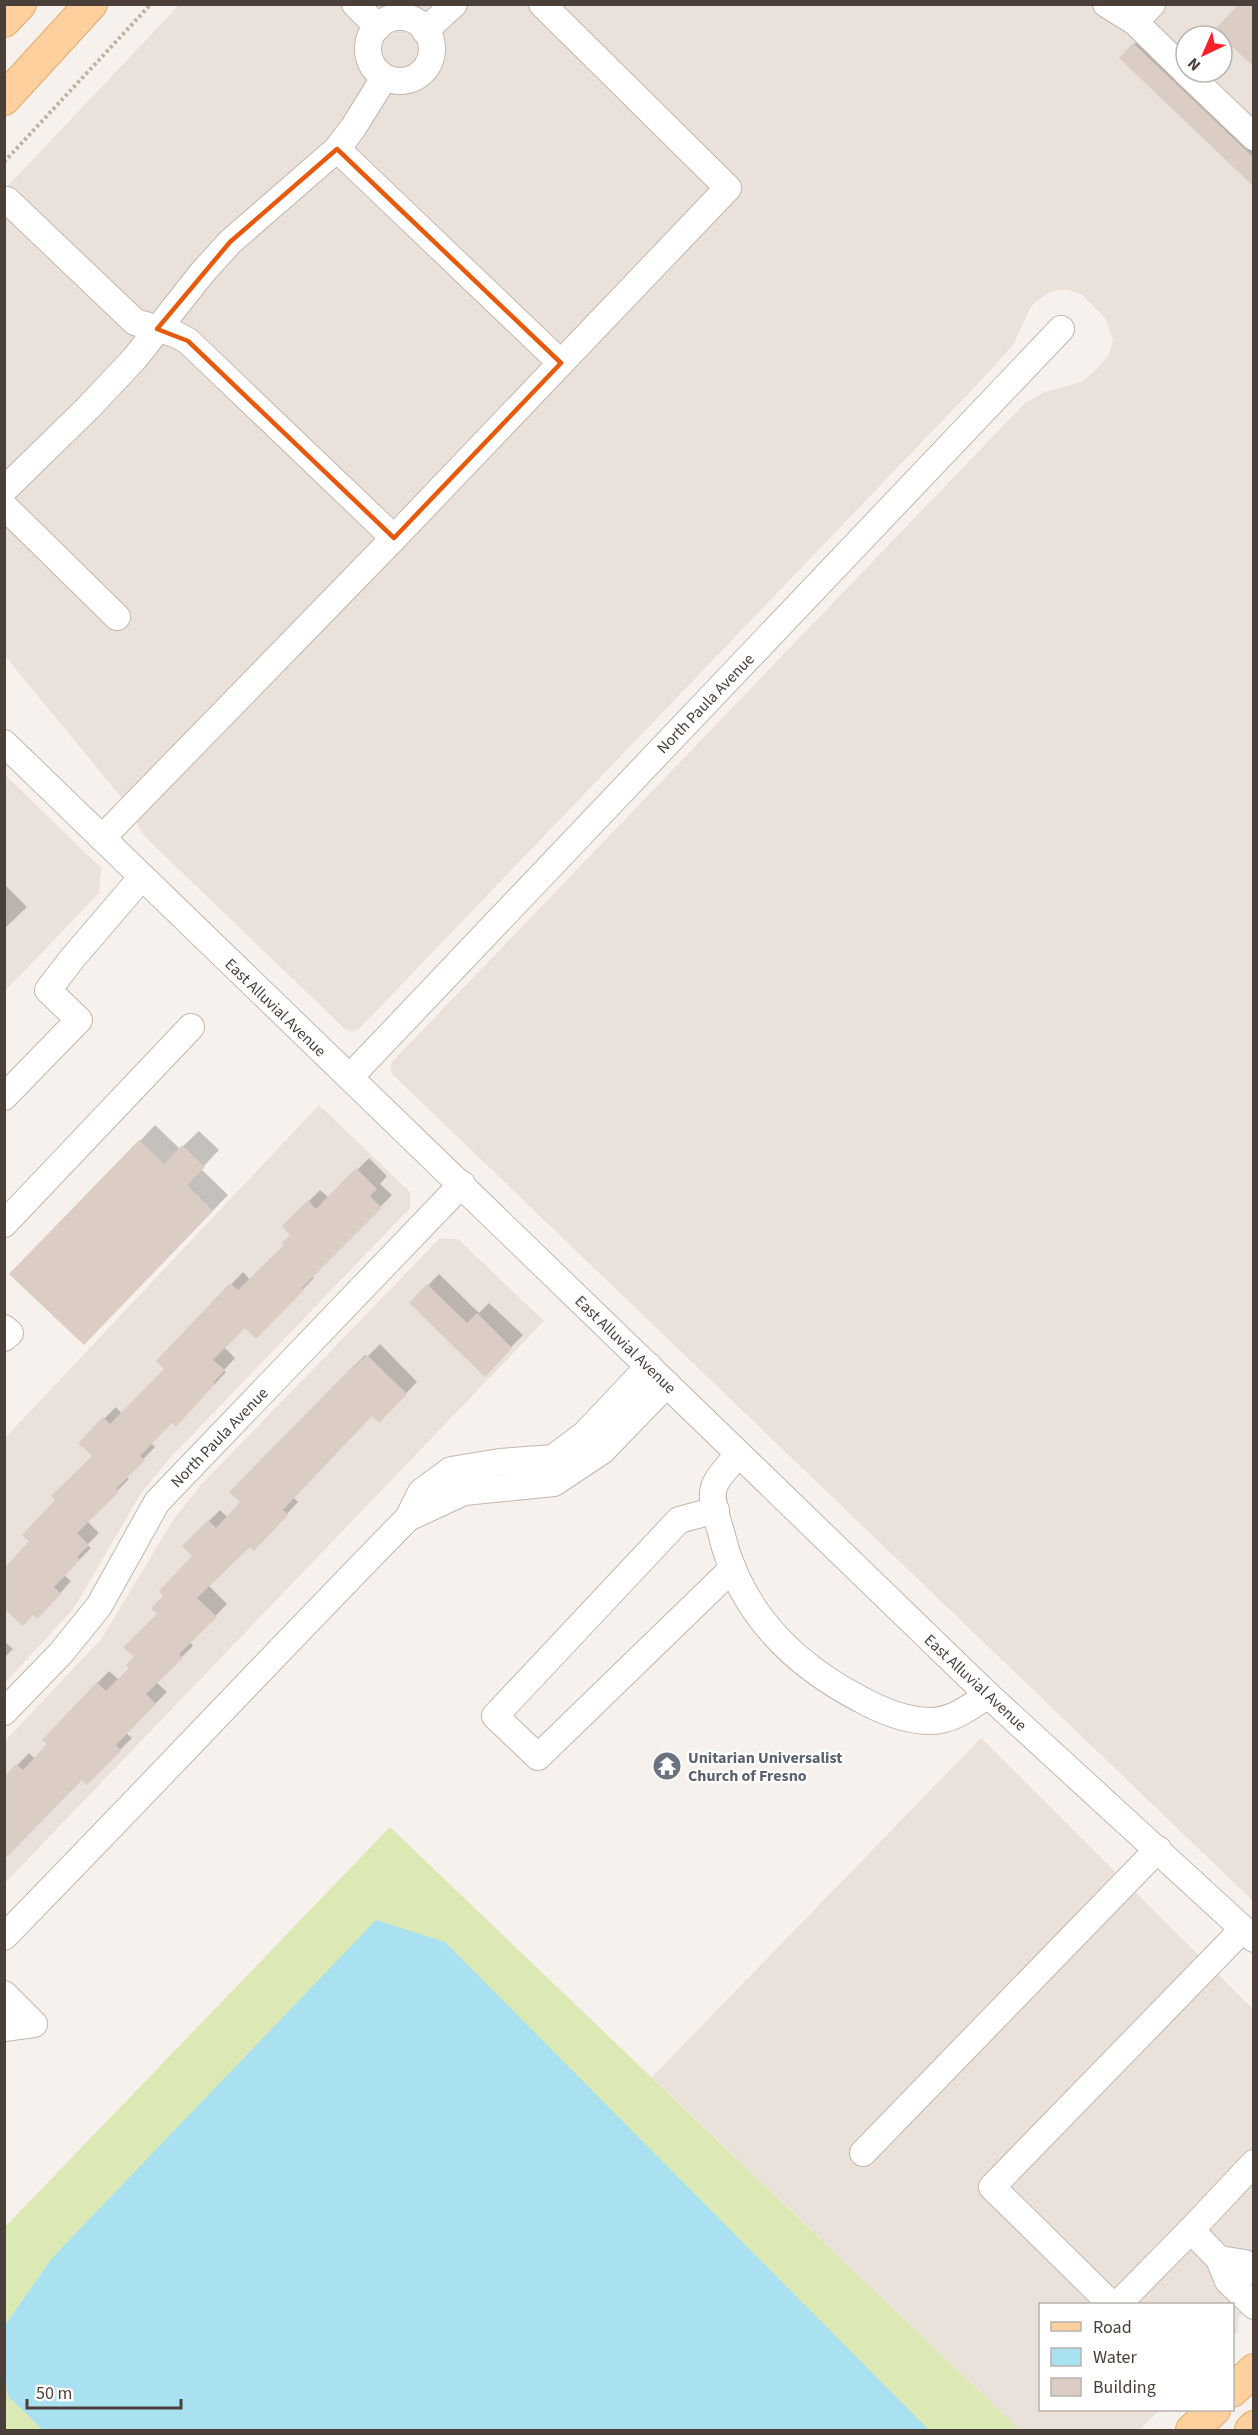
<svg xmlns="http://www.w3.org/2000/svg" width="1258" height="2435" font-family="'Source Sans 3',sans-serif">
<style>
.residential{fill:#eae2da;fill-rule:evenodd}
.grass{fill:#dce9b5}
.water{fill:#aae1f1}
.shadow{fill:#0003}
.building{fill:#dbcdc4}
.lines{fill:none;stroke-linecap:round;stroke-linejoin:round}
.minor-casing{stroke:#c2b7ae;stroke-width:28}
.major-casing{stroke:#e4a96b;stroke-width:34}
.path{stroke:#c3b09f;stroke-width:4;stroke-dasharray:3 3;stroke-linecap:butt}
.minor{stroke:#fff;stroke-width:26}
.major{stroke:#fed09d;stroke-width:32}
.marked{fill:none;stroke:#e8590c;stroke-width:4.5;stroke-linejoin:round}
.labels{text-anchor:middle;stroke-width:4.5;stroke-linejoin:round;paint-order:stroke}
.street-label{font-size:16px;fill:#4b4039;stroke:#fff}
.worship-label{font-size:16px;font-weight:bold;fill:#5b616d;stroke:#fff;text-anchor:start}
</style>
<rect width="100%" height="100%" fill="#f6f1ec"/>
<g class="residential">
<path d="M 179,5 L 1253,5 L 1253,1901 L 393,1075 L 390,1069 L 392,1062 L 1025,403 L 1047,391 L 1081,382 L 1096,370 L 1108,356 L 1113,340 L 1105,318 L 1082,295 L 1068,290 L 1057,290 L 1046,294 L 1031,306 L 1013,345 L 990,371 L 359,1029 L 352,1032 L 345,1029 L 145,837 L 121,797 L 5,656 L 4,190 ZM 1186,36 L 1222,36 L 1222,72 L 1186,72 Z"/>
<polygon points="4,774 101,868 99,893 5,991"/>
<polygon points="319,1105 410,1192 410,1208 169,1459 141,1493 74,1608 5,1683 5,1438"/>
<polygon points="440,1238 458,1239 544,1321 5,1883 5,1741 102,1638 173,1520 201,1485"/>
<polygon points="981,1738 1253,2009 1253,2302 1238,2318 1238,2331 1233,2337 1232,2304 1040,2304 1040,2410 1160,2410 1139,2430 1020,2430 652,2077"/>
</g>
<polygon class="grass" points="390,1827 1020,2430 5,2430 4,2228"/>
<polygon class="water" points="376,1920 445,1942 929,2430 43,2430 8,2396 5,2374 5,2325 53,2257"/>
<g class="shadow">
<polygon points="1142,36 1254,144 1254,185 1121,58"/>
<polygon points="4,884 27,907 4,929"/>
<polygon points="155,1125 180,1149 199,1131 219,1150 201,1169 228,1195 99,1328 140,1141"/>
<polygon points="369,1158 387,1176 380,1184 392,1195 312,1276 314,1278 256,1337 245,1326 224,1347 235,1358 224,1370 226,1372 187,1413 172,1421 151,1443 155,1447 126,1477 129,1479 87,1521 99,1533 87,1545 91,1548 64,1575 71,1581 49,1606 31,1541 57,1500 94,1456 80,1443 116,1407 122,1414 167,1369 158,1361 243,1272 250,1280 286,1245 292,1235 284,1226 320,1190 329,1198"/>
<polygon points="439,1274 479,1313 489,1303 523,1335 485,1374 411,1303"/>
<polygon points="380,1344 417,1382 379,1421 372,1414 293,1497 298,1502 265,1537 250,1545 208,1585 227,1604 190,1642 193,1646 156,1682 167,1692 126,1733 132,1738 87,1783 82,1778 4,1779 29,1753 35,1759 49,1744 44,1739 109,1671 119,1680 131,1668 159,1614 165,1596 194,1556 184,1546 220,1510 228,1518 242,1502 231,1492 365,1355 367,1357"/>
<polygon points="4,1641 13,1649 4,1658"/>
</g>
<g class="building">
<polygon points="1239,4 1254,4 1254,67 1214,30"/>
<polygon points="1133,43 1254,158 1254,187 1119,58"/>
<polygon points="139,1140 164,1164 182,1145 205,1167 187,1185 213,1211 84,1345 9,1274"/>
<polygon points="356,1168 377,1189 370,1196 382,1208 302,1288 304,1290 256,1339 245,1328 213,1360 225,1370 213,1383 215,1384 176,1427 172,1423 140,1456 145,1460 116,1489 119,1492 77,1533 89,1545 77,1557 80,1560 54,1587 61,1594 37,1619 33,1615 23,1626 4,1609 4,1568 29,1541 22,1535 55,1500 51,1496 92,1456 78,1443 103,1417 110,1424 164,1369 156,1361 230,1283 238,1290 284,1245 282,1243 290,1235 282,1226 308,1200 316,1209"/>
<polygon points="427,1284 467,1323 477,1313 512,1348 485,1377 409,1303"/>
<polygon points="367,1355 407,1394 379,1423 372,1416 283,1510 288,1515 254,1551 250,1547 197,1598 217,1617 179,1654 183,1658 146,1694 156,1704 116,1745 121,1751 87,1785 82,1780 4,1860 4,1777 16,1764 23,1770 47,1744 42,1740 97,1682 106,1691 129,1668 126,1665 134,1657 123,1647 157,1614 151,1608 163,1596 159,1591 192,1556 182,1546 208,1520 216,1528 240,1502 229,1492 353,1366 354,1367"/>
</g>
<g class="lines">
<g class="minor-casing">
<g id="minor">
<polyline points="355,4 378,27"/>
<polyline points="1106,4 1135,22 1131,6"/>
<polyline points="1152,4 1135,22 1186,72"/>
<circle cx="400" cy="49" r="32"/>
<polyline points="425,31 454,4"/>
<polyline points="1186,72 1254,137"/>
<polyline points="337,149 561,363"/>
<polyline points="7,200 135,322 175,334 188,341 394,538"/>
<polyline points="4,490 89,407 135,358 202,273 230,242 337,149 353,128 384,78"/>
<polyline points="4,506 117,617"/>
<polyline points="4,743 988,1695 1254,1939"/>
<polyline points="102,838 394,538 728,188 542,4"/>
<polyline points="350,1077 1061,329"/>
<polyline points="4,1097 79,1020 48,990 71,960 142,877"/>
<polyline points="4,1224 191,1027"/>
<polyline points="4,1328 10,1333 4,1338"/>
<polyline points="649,1366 585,1434 553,1458 500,1462 451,1470 421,1492 408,1518 464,1492 554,1483 602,1451 667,1384"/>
<path d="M 738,1454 C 731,1464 718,1475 714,1487 C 710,1501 717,1518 721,1532 C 739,1610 792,1664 862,1700 C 882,1711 908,1721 931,1721 C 953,1721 971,1706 988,1695"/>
<polyline points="716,1510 679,1520 495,1716 538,1757 733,1568"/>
<polyline points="4,1712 61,1653 99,1606 157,1502 462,1184"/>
<path d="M 4,1937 C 140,1798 272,1657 408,1518"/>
<polyline points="4,1994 34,2024 4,2028"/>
<polyline points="863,2153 1158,1849"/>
<polyline points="1191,2230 1254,2163"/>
<polyline points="1219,2259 1245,2263 1254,2272"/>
<polyline points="1111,2304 992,2187 1243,1929"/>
<polyline points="1118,2304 1191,2230 1219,2259 1228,2281 1254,2306"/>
</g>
</g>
<g class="major-casing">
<g id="major">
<polyline points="4,21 20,4"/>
<polyline points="4,99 91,4"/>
<polyline points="1232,2391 1254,2370"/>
<polyline points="1192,2430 1214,2410"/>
<polyline points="1251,2430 1254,2427"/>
</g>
</g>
<polyline class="path" points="4,162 151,4"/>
<use href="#minor" class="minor"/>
<use href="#major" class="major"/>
</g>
<path class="marked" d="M 337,149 L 561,363 L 394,538 L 188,341 L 157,329 L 230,242 Z"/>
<defs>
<g id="temple-disc" transform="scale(1.5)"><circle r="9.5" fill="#6b7280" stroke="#fff"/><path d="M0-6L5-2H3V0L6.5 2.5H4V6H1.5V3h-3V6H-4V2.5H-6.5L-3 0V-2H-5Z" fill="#fff"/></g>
</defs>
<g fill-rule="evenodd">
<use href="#temple-disc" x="667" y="1766"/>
</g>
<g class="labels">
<g class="street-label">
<text transform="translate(705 703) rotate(-46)" y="6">North Paula Avenue</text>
<text transform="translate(276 1007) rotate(44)" y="6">East Alluvial Avenue</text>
<text transform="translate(626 1344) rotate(44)" y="6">East Alluvial Avenue</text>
<text transform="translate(219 1437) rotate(-46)" y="6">North Paula Avenue</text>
<text transform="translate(976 1682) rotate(43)" y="6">East Alluvial Avenue</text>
</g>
<g class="worship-label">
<text x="688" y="1763">Unitarian Universalist<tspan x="688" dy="18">Church of Fresno</tspan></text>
</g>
</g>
<rect width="1258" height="2435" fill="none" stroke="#4b4039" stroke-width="12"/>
<rect x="1039" y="2303" width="195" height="108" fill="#ffffff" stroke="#b7b3b0" stroke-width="1.5"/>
<rect x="1051" y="2322" width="30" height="9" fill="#fed09d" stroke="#b7b3b0" stroke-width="1.5"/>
<text x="1093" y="2333" font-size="18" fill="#4b4039">Road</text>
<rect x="1051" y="2348" width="30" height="18" fill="#aae1f1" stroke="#b7b3b0" stroke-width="1.5"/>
<text x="1093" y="2363" font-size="18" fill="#4b4039">Water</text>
<rect x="1051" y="2378" width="30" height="18" fill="#dbcdc4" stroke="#b7b3b0" stroke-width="1.5"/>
<text x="1093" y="2393" font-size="18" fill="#4b4039">Building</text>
<g transform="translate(1204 54) rotate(224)"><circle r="28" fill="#ffffff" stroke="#b7b3b0" stroke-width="1.5"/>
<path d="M0-4.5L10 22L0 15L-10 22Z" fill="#f92029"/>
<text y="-9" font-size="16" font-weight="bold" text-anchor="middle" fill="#4b4039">N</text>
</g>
<path d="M27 2399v9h154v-9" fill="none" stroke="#4b4039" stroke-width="3"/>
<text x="36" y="2399" font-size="18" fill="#4b4039" stroke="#ffffff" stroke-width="4.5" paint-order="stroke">50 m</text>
</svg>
